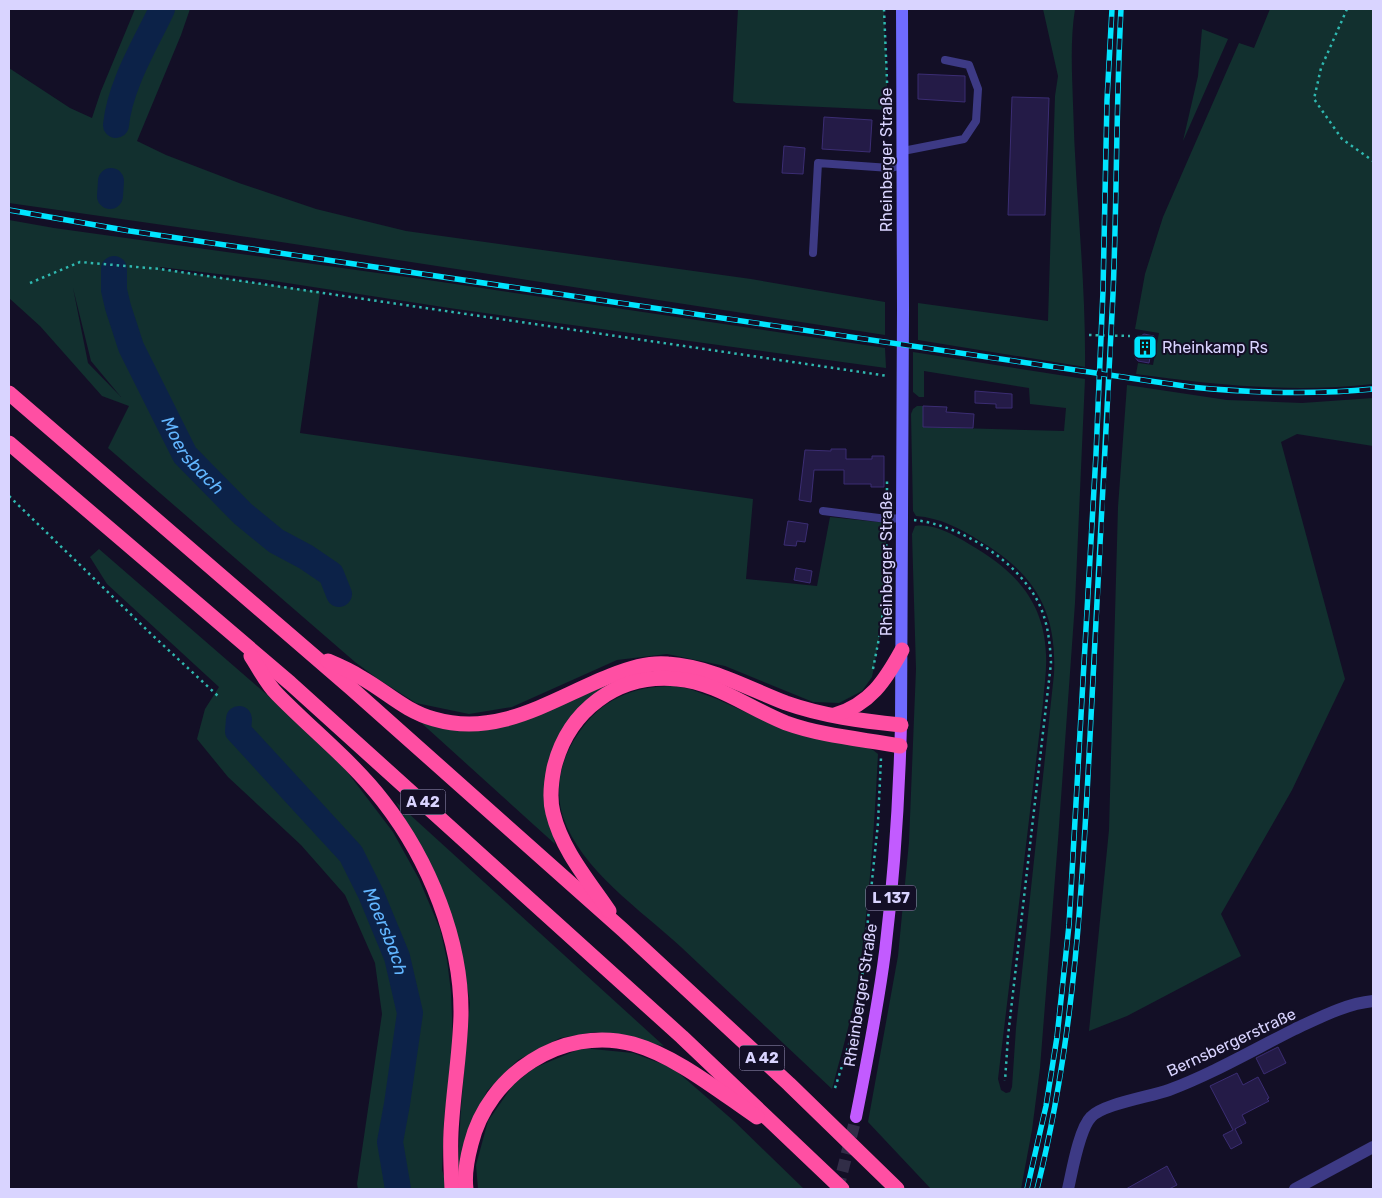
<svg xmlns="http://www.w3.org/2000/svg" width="1382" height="1198" font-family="Rubik,sans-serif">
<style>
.green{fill:#12302f;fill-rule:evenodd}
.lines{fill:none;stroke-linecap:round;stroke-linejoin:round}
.river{stroke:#0c2248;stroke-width:26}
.building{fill:#241b47;stroke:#3b2d73}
.primary-tunnel{stroke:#312d47;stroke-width:12;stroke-dasharray:12 6;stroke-linecap:butt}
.path{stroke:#2fb8b0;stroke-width:2.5;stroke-dasharray:2.5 4;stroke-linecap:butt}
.service{stroke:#3d3a85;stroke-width:8}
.minor{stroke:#3d3a85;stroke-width:12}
.secondary{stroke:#6f6bff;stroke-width:12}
.primary{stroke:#c25bff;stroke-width:12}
.motorway{stroke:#ff4fa3;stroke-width:15}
.rail-casing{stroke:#00e5ff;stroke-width:5.5}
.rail{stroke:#130f26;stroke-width:4;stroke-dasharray:11;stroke-linecap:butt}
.labels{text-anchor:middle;stroke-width:4;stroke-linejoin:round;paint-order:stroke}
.shield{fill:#130f26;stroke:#9e99be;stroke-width:1}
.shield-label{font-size:15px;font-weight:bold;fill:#d9d4ff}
.street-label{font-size:16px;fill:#d9d4ff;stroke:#130f26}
.poi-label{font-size:16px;fill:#d9d4ff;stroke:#130f26;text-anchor:start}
.water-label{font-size:18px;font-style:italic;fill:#62b6ff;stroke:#130f26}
</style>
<rect width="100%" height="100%" fill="#130f26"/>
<g class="green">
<polygon points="135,9 190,9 181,35 137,141 166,155 239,183 316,209 406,231 751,279 885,302 885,335 268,240 9,203 9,68 70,108 92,118 101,91"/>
<polygon points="738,9 884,9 888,110 736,103 733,101"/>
<path d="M 1043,9 L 1075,9 C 1070,40 1072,73 1073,104 C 1075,192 1086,279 1085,367 L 918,340 L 918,303 L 1048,321 L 1055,96 L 1058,76 Z"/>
<path d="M 1270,9 L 1373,9 L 1373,384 C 1294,393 1215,385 1136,374 L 1138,363 L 1153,365 L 1159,333 L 1135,329 L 1145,274 L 1163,217 L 1239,43 L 1254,48 Z"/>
<polygon points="1202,29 1228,39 1183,141 1198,76"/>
<path d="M 9,220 L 54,228 L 428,280 L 885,348 L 886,368 L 456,309 L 261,279 L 160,267 L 161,269 L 320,292 L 300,433 L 753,499 L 746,579 L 817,586 L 830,517 L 887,523 L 882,623 L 872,677 L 862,691 L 839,703 L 813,702 L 725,666 L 667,654 L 617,660 L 512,707 L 469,714 L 416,703 L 378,679 L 355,662 L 108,448 L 129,406 L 102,396 L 40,326 L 9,298 ZM 73,288 L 91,361 L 121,397 L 88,363 Z"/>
<path d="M 913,352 L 1085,379 L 1075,603 L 1058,840 L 1040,1068 L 1032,1130 L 1021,1189 L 931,1189 L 868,1122 L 898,956 L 909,842 L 916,669 L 912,534 L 915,526 C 934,523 954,535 969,544 C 1013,569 1044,600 1046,654 C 1047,670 1044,687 1043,703 L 998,1079 L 1001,1090 L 1006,1093 L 1010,1092 L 1012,1087 L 1016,1028 L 1054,674 C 1057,610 1034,573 980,541 C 960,528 940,518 916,516 L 913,511 L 911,414 L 913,409 L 917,406 L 923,406 L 923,427 L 1064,431 L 1066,408 L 1030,404 L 1029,388 L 924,371 L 924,397 L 919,397 L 913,392 Z"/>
<polygon points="1127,385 1227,400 1302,403 1373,398 1373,446 1297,434 1281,442 1345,679 1292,790 1221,914 1241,956 1127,1016 1089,1031 1109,830 1118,507"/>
<polygon points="99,549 272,699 342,765 393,832 419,879 440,929 447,960 451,992 453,1042 444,1120 442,1170 448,1189 358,1189 357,1184 382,1014 375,963 345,895 301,845 228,777 197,739 205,709 219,687 107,584 90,557"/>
<polygon points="618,681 597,692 580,707 546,786 555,844 417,719 464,727"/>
<path d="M 674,686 L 690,689 L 717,699 L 776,726 L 861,745 L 873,750 L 878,754 C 874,831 869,909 857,986 C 851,1021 841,1055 832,1089 C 782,1042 731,994 681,947 C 641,910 581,870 563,817 C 554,788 561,758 578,734 C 601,699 633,686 674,686 Z"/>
<polygon points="396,802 664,1046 595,1032 560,1038 518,1060 487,1091 463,1149 457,1183 461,1107 470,1003 461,951 440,886"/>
<polygon points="582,1048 633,1053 673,1068 735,1122 804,1189 478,1189 476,1165 488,1121 513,1085 534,1068"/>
</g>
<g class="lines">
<g class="river">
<path d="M 116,125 C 120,85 145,45 162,9"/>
<polyline points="110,196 111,181"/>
<path id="s1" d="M 114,269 L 114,290 L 118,307 L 131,347 L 185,455 L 243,514 L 276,541 L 306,557 L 331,574 L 339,594"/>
<path id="s2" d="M 239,719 L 238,731 L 351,854 L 371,894 L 397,957 L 410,1013 L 397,1104 L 390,1142 L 398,1189"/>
</g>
</g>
<g class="building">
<polygon points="918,74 965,76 965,102 918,99"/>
<polygon points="1012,97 1049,98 1045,215 1008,215"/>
<polygon points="824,117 872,120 870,152 822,149"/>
<polygon points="784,146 805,148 803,174 782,173"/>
<polygon points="1144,334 1154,336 1149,363 1138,361 1135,357 1139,337"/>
<polygon points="975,391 1012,394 1012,408 996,408 996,404 975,403"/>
<polygon points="923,406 947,407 946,412 974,414 973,428 923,427"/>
<polygon points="831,449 846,449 846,459 872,459 872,456 884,456 884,487 871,487 871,484 844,484 844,470 814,470 811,502 799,500 805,450 831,451"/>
<polygon points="788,521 808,524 805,542 797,541 796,546 784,545"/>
<polygon points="796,568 812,571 810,583 794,580"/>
<polygon points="1278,1047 1286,1063 1264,1074 1256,1058"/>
<polygon points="1237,1073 1243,1085 1258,1077 1269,1098 1267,1099 1269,1101 1242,1115 1246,1123 1235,1129 1242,1143 1231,1149 1223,1135 1233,1130 1210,1086"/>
<polygon points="1167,1166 1177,1185 1169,1189 1126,1189"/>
</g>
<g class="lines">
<polyline class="primary-tunnel" points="838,1189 856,1117"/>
<g class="path">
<polyline points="884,9 888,105"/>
<polyline points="1347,9 1321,68 1314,99 1342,139 1373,161"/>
<polyline points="30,283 80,262 160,269 888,376"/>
<polyline points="1089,335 1130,336"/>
<polyline points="9,496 149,632 218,696"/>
<polyline points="887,510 887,478"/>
<path d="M 914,520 C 961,525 1020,562 1040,606 C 1048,624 1050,643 1051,663 L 1008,1036 L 1005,1081"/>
<polyline points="873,669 882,623 887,530"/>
<polyline points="835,1088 852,1035 861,987 878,823 881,758"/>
</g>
<g class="service">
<polyline points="903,151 964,139 976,121 978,89 969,65 945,60"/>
<polyline points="813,253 818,163 890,168 903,165"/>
<polyline points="823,511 887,519 902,518"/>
</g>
<g class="minor">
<path d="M 1068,1189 C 1072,1172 1079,1129 1091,1117 C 1103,1104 1149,1097 1169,1090 C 1212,1074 1253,1050 1295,1029 C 1321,1017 1345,1004 1373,1001"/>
<polyline points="1295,1189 1373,1147"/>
</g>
<polyline class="secondary" points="901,725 903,309 902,9"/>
<path class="primary" d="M 856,1117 C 867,1062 878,1007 885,952 C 894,877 899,801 901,725"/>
<g class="motorway">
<polyline points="9,393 351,688 623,930 789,1084 897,1189"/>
<polyline points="9,443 290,683 682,1037 842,1189"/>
<path d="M 251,656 C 259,668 266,683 277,694 C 312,730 352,761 383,801 C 429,860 462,941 461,1015 C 460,1055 453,1093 451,1132 C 450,1151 451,1170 452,1189"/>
<path d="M 328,661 C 340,666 351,671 362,678 C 387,692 405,711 434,719 C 499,738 552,699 610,676 C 628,669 648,662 668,664 C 711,667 747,688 786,703 C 823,716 862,721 901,725"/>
<path d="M 835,715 C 870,704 885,681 902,650"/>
<path d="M 609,911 C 588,880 562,850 553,813 C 549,798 551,783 554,768 C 568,711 617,673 677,679 C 716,682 750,709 786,723 C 822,736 862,739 900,746"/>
<path d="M 466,1189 C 464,1174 467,1159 471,1144 C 488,1075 562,1025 633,1044 C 676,1056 720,1092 757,1117"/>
</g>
<g class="rail-casing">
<g id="rail">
<path d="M 9,210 L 130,231 L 1191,387 C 1252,393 1312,395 1373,389"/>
<polyline points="1027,1189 1046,1106 1057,1037 1069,925 1096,454 1103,291 1107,100 1112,9"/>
<path d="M 1037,1189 C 1076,1033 1083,877 1091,717 C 1099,576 1107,435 1113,294 C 1117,199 1116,104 1121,9"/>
</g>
</g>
<use href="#rail" class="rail"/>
</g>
<defs>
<g id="building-square" transform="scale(1.25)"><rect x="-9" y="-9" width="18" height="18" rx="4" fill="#00e5ff" stroke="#130f26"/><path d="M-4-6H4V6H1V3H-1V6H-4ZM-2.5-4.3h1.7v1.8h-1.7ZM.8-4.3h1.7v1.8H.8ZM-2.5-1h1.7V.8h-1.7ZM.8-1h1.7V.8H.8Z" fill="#111"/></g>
</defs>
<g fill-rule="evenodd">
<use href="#building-square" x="1145" y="347"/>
</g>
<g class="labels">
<g class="shield">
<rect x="400.5" y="789.5" width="45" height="25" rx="4"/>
<rect x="866" y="885.5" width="50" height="25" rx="4"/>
<rect x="739.5" y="1045.5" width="45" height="25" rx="4"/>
</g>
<g class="shield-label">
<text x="423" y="807">A 42</text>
<text x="891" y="903">L 137</text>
<text x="762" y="1063">A 42</text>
</g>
<g class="street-label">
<text transform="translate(886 160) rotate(-90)" y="6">Rheinberger Straße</text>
<text transform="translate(886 564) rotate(-90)" y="6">Rheinberger Straße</text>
<text transform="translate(860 995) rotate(-81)" y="6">Rheinberger Straße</text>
<text transform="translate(1231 1042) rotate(-25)" y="6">Bernsbergerstraße</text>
</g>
<g class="poi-label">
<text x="1162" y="353">Rheinkamp Rs</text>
</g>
<g class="water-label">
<text dy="6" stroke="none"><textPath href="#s1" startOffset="206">Moersbach</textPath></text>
<text dy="6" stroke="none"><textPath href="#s2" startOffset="264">Moersbach</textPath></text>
</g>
</g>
<rect width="1382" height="1198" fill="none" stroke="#d9d4ff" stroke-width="20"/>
</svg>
